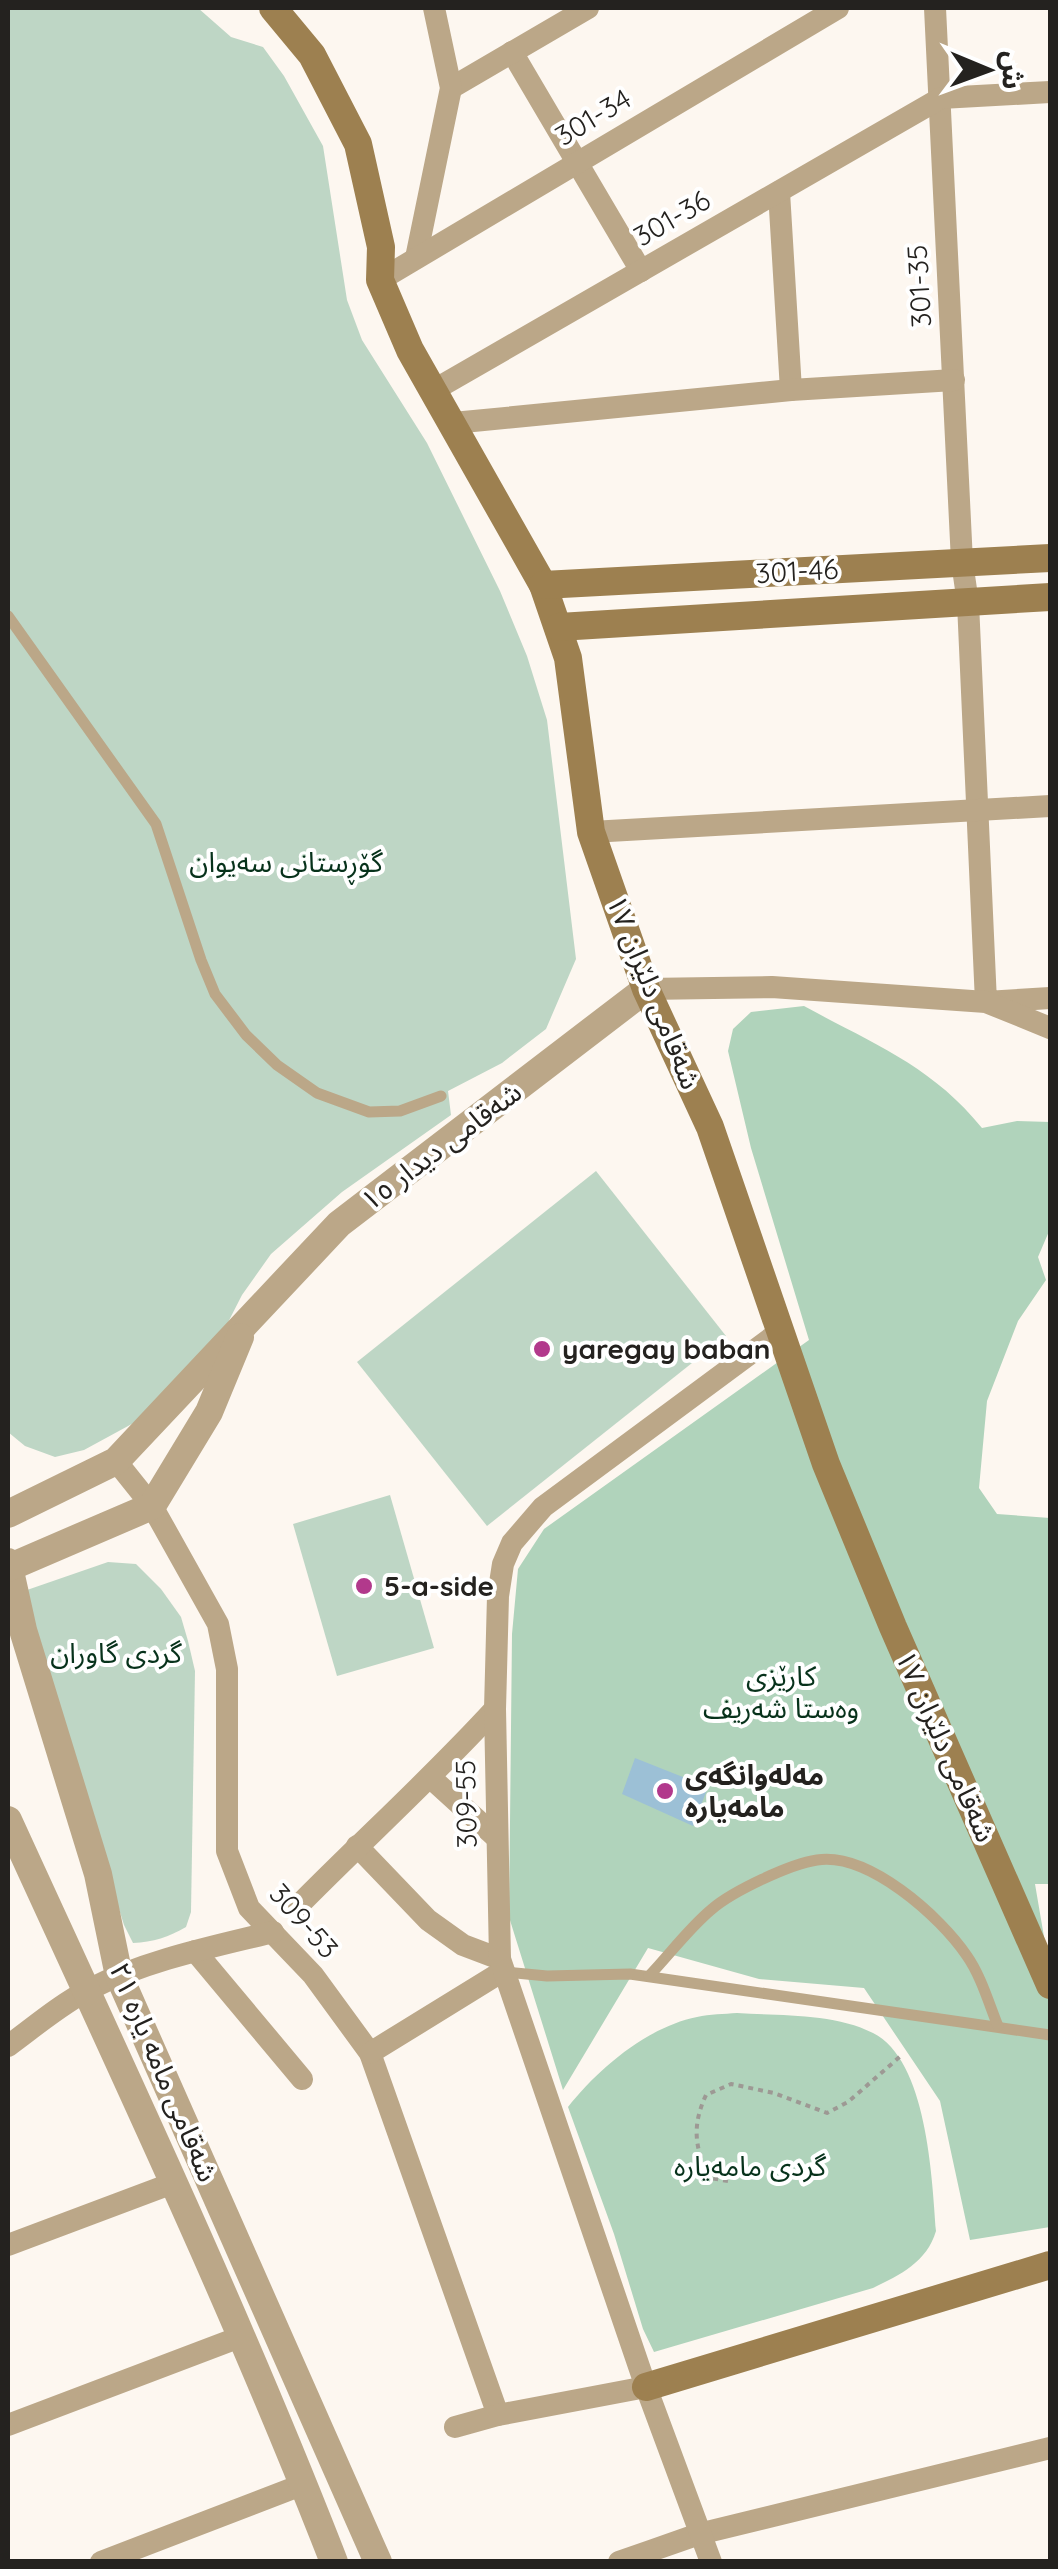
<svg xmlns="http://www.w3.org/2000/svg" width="1058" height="2569" font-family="Quicksand,'Noto Sans Arabic',sans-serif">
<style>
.green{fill:#bed6c5}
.forest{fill:#b0d3bb}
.water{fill:#9cc0d6}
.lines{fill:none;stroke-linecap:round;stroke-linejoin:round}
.path{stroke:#9d9994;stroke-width:4;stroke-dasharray:5 5;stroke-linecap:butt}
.service{stroke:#bba788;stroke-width:11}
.minor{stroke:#bba788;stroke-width:22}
.tertiary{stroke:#bba788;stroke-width:28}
.secondary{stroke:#9d8050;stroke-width:28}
.poi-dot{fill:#b2398c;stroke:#fff;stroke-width:4}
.labels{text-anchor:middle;stroke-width:8;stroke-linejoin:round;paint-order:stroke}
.street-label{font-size:28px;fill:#24221f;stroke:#fff}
.park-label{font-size:28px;fill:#07321b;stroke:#fff}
.poi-label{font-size:28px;font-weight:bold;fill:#24221f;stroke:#fff;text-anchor:start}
</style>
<rect width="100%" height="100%" fill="#fdf7f0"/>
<g class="green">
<polygon points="8,8 198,8 231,37 263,47 284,76 323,146 347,300 362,340 427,443 500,591 527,656 547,720 576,959 546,1029 502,1063 448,1091 451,1115 342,1192 271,1254 242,1295 220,1338 163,1407 84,1450 55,1457 25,1446 8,1432"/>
<polygon points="596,1171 726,1336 487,1526 357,1362"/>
<polygon points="390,1495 434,1648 337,1676 293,1524"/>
<path d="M 108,1562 L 136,1564 L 161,1589 L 181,1617 L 188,1641 L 195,1671 L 191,1912 L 186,1927 C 169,1937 153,1942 133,1943 L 124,1925 L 24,1607 L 27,1590 Z"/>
</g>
<g class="forest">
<path d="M 804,1006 C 873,1044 931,1065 982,1128 L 1017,1121 L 1050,1122 L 1050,1229 L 1038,1257 L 1046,1280 L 1018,1321 L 987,1401 L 979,1488 L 997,1514 L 1050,1518 L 1050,1884 L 1035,1884 L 1050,1972 L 1050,2227 L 970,2240 L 940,2101 L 864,1988 L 759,1979 L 648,1948 L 563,2090 L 509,1917 L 512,1634 L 518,1569 L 544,1529 L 809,1340 L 751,1148 L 728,1051 L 733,1029 L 751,1012 Z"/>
<path d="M 737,2013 C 780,2016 834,2013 873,2033 C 927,2060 932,2177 936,2231 C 927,2262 900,2275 873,2288 L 654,2352 L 643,2329 L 614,2234 L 568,2107 C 598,2069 647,2027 697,2017 C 710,2014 724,2014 737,2013 Z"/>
</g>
<polygon class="water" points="635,1758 708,1787 693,1826 622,1794"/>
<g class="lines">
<path class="path" d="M 728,2181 L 710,2178 C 694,2148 692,2125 706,2095 L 731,2084 L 774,2093 L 827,2113 L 848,2102 L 903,2054"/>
<g class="service">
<polyline points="8,616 156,824 201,960 215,994 246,1035 277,1065 317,1093 369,1112 400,1111 441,1096"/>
<polyline points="505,1972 547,1976 630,1974 1050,2035"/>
<path d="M 649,1976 C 670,1954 689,1928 712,1909 C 733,1891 790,1864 817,1860 C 868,1852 940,1916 967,1956 C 981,1976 989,2004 998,2026"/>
</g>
<g class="minor">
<polyline points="935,8 962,562 968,603 986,1002 1050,998"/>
<polyline points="512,52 641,271"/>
<polyline points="451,88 588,8"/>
<polyline points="779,192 791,390"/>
<polyline points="416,258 451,88 434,8"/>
<polyline points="380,280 838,8"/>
<polyline points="434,390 941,98 1050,92"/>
<polyline points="453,423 791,390 954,380"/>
<polyline points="591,832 1050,806"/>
<polyline points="646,989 772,987 986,1002 1050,1028"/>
<polyline points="116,1461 152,1506 218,1624 227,1669 227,1851 249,1908 313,1975 370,2053 498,2415"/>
<polyline points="431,1778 497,1838"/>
<polyline points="357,1846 428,1920 463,1945 500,1959"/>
<path d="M 299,1905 C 364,1839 432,1778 495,1709"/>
<polyline points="195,1951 302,2079"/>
<path d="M 8,2046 C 34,2027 61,2004 90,1989 C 147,1960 212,1947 273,1932"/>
<polyline points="370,2053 503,1971"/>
<polyline points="8,2245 173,2183"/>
<polyline points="8,2425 240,2337"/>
<polyline points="455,2427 498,2415 646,2387"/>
<polyline points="101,2562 304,2484"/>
<polyline points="619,2562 699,2534 1050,2448"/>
<polyline points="711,2562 646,2387 500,1959 495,1709 498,1596 503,1564 512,1543 543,1507 782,1330"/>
</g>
<g class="tertiary">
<polyline points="8,1514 116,1461 339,1224 646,989"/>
<polyline points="8,1562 23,1630 98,1874 119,1976 378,2562"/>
<polyline points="8,1568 152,1506 209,1412 240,1337"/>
<path d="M 8,1820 C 120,2065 236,2310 334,2562"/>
</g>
<g class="secondary">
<polyline points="273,8 312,55 358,144 381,247 380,280 410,350 543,585 568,658 591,832 646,989 710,1127 826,1464 893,1627 1050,1985"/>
<polyline points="543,585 1050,558"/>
<polyline points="559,627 1050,597"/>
<polyline points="646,2387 1050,2265"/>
</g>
</g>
<g class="poi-dot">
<circle cx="542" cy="1349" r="10"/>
<circle cx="364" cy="1586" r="10"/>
<circle cx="665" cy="1791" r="10"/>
</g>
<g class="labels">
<g class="street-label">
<text transform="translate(593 117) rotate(-31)" y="10">301-34</text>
<text transform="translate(672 218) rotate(-30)" y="10">301-36</text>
<text transform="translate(919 286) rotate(-93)" y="10">301-35</text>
<text transform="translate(797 571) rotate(-3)" y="10">301-46</text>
<text transform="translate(654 992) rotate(68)" y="10">شەقامی دلێران ١٧</text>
<text transform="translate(441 1146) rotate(-37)" y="10">شەقامی دیدار ١٥</text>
<text transform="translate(946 1746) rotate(66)" y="10">شەقامی دلێران ١٧</text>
<text transform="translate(466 1804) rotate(-91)" y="10">309-55</text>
<text transform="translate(304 1921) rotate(49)" y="10">309-53</text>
<text transform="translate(164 2072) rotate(67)" y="10">شەقامی مامە یارە ٢١</text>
</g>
<g class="park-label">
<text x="286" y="872">گۆڕستانی سەیوان</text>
<text x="116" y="1663">گردی گاوران</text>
<text x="781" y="1686">کارێزی<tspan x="781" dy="32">وەستا شەریف</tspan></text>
<text x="750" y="2176">گردی مامەیارە</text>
</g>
<g class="poi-label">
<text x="562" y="1359">yaregay baban</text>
<text x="384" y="1596">5-a-side</text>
<text x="685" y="1785">مەلەوانگەی<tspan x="685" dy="32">مامەیارە</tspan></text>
</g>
</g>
<rect width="1058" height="2569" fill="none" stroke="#24221f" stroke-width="20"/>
<g transform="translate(988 70) rotate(91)" stroke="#ffffff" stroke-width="8" paint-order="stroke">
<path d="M0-8L18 38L0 25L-18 38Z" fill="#24221f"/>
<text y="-15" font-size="28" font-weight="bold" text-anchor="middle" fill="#24221f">ش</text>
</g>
</svg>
